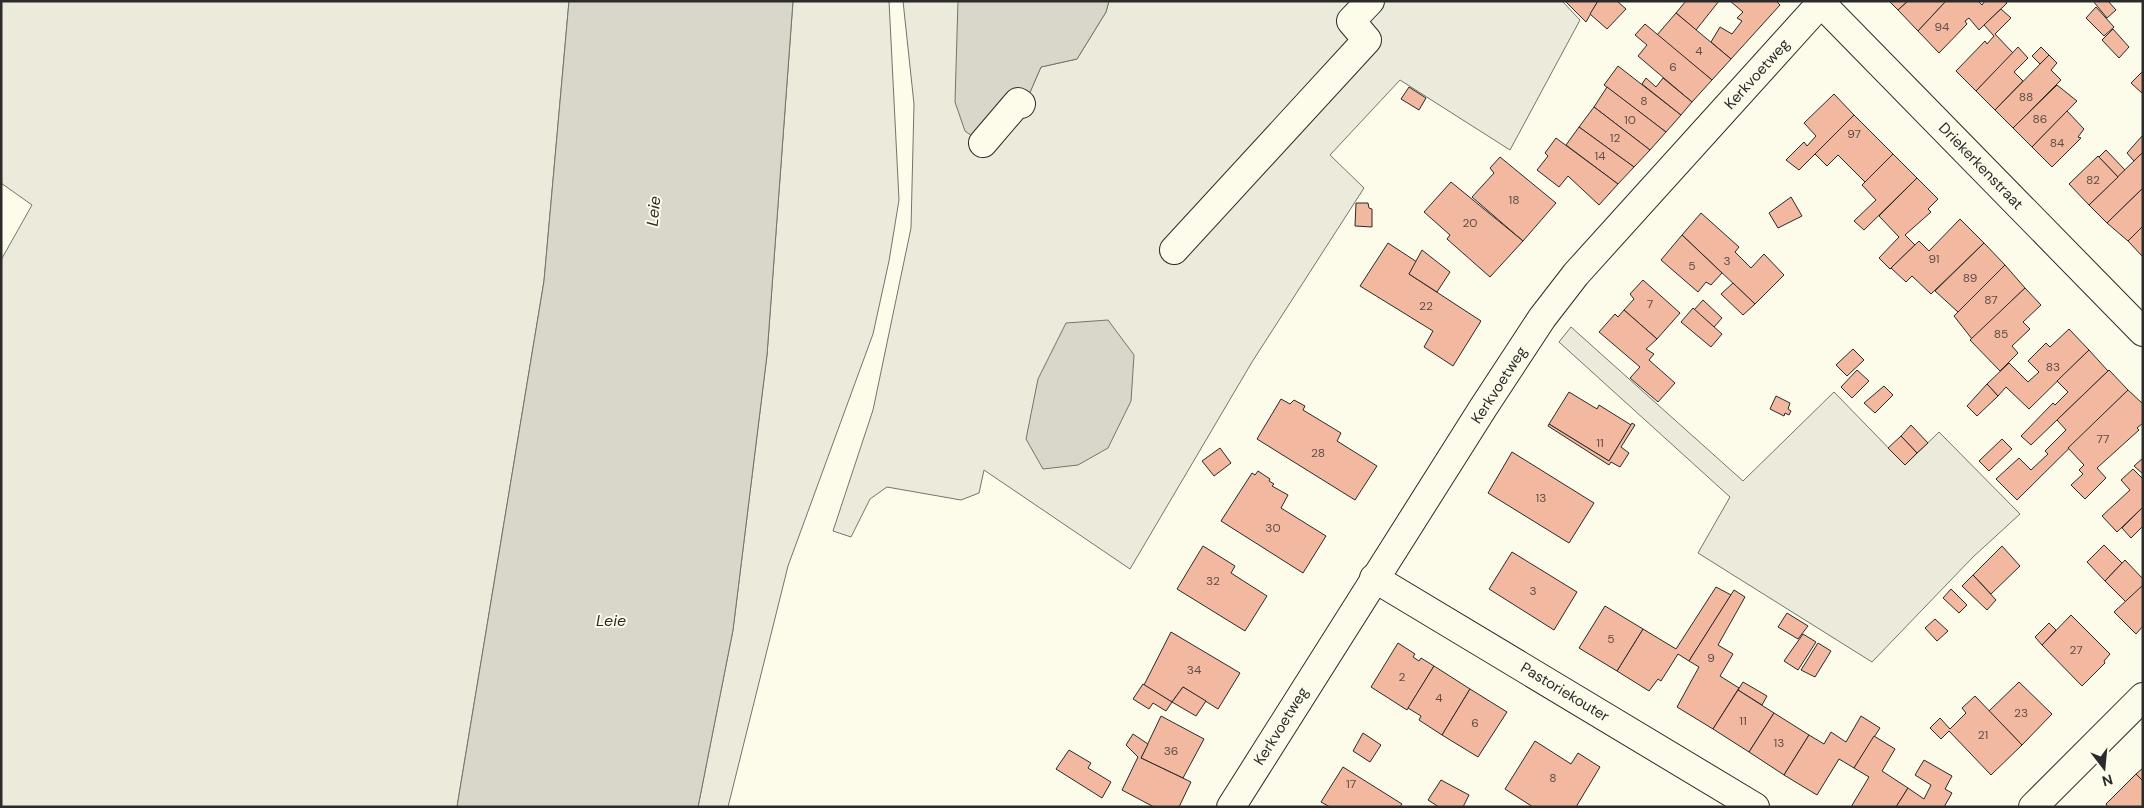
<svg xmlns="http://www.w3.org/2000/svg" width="2144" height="808" font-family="'DM Sans',sans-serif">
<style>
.green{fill:#ecebdb;stroke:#74746e}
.water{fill:#d8d7c9;stroke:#74746e}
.building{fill:#f2b8a0;stroke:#2b2b2b}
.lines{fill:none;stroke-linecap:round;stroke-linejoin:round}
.minor-casing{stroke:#2b2b2b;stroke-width:30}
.minor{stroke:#fdfbea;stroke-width:28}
.labels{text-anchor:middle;stroke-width:4;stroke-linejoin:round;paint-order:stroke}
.number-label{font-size:12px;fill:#5d4e48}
.street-label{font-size:15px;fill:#2b2b2b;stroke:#fdfbea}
.water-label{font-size:16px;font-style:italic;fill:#2b2b2b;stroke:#fdfbea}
</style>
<rect width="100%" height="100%" fill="#fdfbea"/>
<g class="green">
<polygon points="1,1 569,1 544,281 457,807 1,807 1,260 32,205 1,183"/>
<polygon points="793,1 889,1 899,200 889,261 873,334 788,566 728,807 698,807 733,630 767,355"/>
<polygon points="903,1 958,1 1024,106 1041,67 1077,59 1106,12 1109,1 1562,1 1580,20 1510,150 1400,80 1330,155 1364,188 1252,362 1130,569 984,470 979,493 961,500 887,487 870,499 851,537 833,531 873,410 911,228 914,104"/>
<polygon points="1571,327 1743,481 1834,392 1905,465 1939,432 2020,514 1973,557 1872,662 1698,553 1730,497 1559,342"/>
</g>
<g class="water">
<polygon points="569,1 793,1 767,355 733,630 698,807 457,807 544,281"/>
<polygon points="958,1 1109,1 1106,12 1077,59 1041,67 1024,106 986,146 965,131 955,102"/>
<polygon points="1108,320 1134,355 1131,401 1108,448 1078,465 1043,469 1026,439 1038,379 1066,323"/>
</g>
<g class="building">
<polygon points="1565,1 1598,1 1586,22"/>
<polygon points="1598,1 1617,1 1626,9 1607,29 1590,14"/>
<polygon points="1719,1 1696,30 1676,13 1686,1"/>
<polygon points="1730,1 1776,1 1780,5 1731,59 1711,42 1720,27 1732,34 1742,21 1737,18 1743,12"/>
<polygon points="1889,1 1908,1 1898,10"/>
<polygon points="1908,1 1946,1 1918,31 1898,10"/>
<polygon points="1946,1 1978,1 1982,5 1985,1 2005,1 2007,3 1979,30 1969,18 1965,21 1967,24 1939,53 1918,31"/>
<polygon points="2093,1 2108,1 2116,10 2107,18"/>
<polygon points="2096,7 2114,27 2104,36 2086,18"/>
<polygon points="2001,9 2011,18 1995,34 2013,53 1976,91 1956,71 1985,41 1987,44 1994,36 1984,25"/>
<polygon points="1676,13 1731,59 1712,80 1657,35"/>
<polygon points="1645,24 1712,80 1692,102 1638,56 1647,45 1635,35"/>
<polygon points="2113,29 2129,47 2119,58 2102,40"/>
<polygon points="2018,47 2028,58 2014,72 2023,81 1995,110 1976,91"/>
<polygon points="2041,47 2049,55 2040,64 2032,56"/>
<polygon points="2049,55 2057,63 2051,70 2061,80 2013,128 1995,110"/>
<polygon points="1618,66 1681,115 1666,132 1604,85"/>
<polygon points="2143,71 2143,94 2131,83"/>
<polygon points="1646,78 1656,87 1663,78 1692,102 1681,115 1642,84"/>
<polygon points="2057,85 2077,101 2032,147 2013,128"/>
<polygon points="1409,87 1426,98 1419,110 1401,99"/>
<polygon points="1607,87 1666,132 1650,150 1594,107"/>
<polygon points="1834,94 1854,115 1799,170 1786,160 1804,142 1807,146 1816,136 1804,123"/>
<polygon points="1594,107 1650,150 1634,167 1579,127"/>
<polygon points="2067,111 2084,129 2078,137 2081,138 2052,167 2032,147"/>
<polygon points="1854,115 1893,154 1865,182 1838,155 1827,166 1815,154"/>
<polygon points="1579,127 1634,167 1618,184 1566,145"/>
<polygon points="2143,135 2143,152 2134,161 2127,153"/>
<polygon points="1556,138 1618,184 1599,205 1568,176 1559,187 1537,170 1548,156 1545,153"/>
<polygon points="2106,150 2125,170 2118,177 2099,157"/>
<polygon points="2143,152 2143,188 2107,223 2089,205"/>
<polygon points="1893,154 1917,178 1864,230 1854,221 1876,200 1862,185"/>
<polygon points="2098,156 2118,177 2089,205 2069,184"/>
<polygon points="1500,157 1556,203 1523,241 1472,197 1494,173 1490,168"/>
<polygon points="1917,178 1938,199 1928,209 1931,212 1905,235 1915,245 1890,269 1879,258 1899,237 1879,216"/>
<polygon points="1451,182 1523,241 1490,277 1447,239 1450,235 1424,212"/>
<polygon points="2143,188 2143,226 2128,241 2107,223"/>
<polygon points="1791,197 1802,216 1778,228 1769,213"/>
<polygon points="1356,203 1368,203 1369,208 1372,209 1372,227 1355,226"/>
<polygon points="1701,213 1739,247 1735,252 1751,268 1764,254 1784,275 1755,304 1682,235"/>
<polygon points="1960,219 1984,243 1931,294 1912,276 1906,282 1891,268 1919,241 1929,251"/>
<polygon points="2143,226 2143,257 2128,241"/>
<polygon points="1682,235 1722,273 1711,285 1706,282 1698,292 1661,260"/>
<polygon points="1388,243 1417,262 1409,274 1481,321 1453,366 1424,347 1433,331 1360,286"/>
<polygon points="1984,243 2005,265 1958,312 1935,291"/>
<polygon points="1422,250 1450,272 1437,292 1409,274"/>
<polygon points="2005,265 2025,288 1972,339 1954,316"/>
<polygon points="1643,280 1680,313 1657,339 1624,310 1634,299 1630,294"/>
<polygon points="1733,283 1755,304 1743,315 1721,294"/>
<polygon points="2025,288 2041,305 2023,322 2030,329 2012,346 2018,353 2000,371 1970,340"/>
<polygon points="1703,300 1722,318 1714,327 1694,310"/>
<polygon points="1693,308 1722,334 1711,347 1681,322"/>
<polygon points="1624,310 1657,339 1646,349 1654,354 1649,360 1675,383 1658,402 1630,378 1640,367 1599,332 1615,314 1618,317"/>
<polygon points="2069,329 2089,350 2029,409 2006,387 1998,396 1987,384 2009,363 2028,382 2039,372 2028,361 2046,343 2050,347"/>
<polygon points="1853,349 1864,360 1847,376 1836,365"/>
<polygon points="2089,350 2108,371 2031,445 2021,436 2053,403 2055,405 2068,392 2057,381"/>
<polygon points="1857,370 1869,381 1852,398 1841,387"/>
<polygon points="2109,370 2128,390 2017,500 1996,479 2019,458 2031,470 2048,454 2045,451 2066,430 2057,420"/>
<polygon points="1987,384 1998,396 1977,416 1967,406"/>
<polygon points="1884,386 1893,395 1875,413 1864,403"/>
<polygon points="2128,390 2143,404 2143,423 2137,428 2139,430 2097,468 2106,478 2085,499 2071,485 2083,474 2079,470 2084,465 2068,448"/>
<polygon points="1569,392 1597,409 1599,405 1631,425 1609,461 1549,424"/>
<polygon points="1776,396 1790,403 1788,409 1791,411 1789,415 1785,413 1784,416 1770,409"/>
<polygon points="1281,399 1290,404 1294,400 1305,406 1303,410 1341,433 1337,441 1377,466 1355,500 1257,439"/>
<polygon points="1632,423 1635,425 1621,447 1629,453 1620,467 1611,462 1609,465 1548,426 1549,424 1609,461"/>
<polygon points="1911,425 1928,443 1917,453 1901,436"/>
<polygon points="1901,436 1917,453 1905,465 1888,448"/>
<polygon points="2002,439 2012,449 1989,471 1979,461"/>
<polygon points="1220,448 1231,463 1214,476 1202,461"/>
<polygon points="1512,452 1594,503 1569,543 1488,493"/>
<polygon points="2143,458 2143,474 2134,466"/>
<polygon points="2133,469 2143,479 2143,507 2117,532 2102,516 2130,490 2121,480"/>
<polygon points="1258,471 1270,479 1269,481 1274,484 1272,486 1288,495 1281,508 1326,536 1303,573 1221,521 1252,473 1255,475"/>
<polygon points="2143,507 2143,526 2131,538 2122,528"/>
<polygon points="2104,545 2122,563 2105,581 2087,562"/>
<polygon points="1203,546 1235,566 1231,573 1267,596 1245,631 1177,589"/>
<polygon points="2002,546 2020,566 1991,594 1973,575"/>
<polygon points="1512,552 1577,592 1554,630 1489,589"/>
<polygon points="2125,560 2143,579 2143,585 2126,602 2105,581"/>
<polygon points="1973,575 1996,600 1987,610 1962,586"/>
<polygon points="2143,585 2143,626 2136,634 2114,612"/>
<polygon points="1716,587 1731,595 1689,661 1678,654 1661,681 1658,679 1649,691 1617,671 1643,629 1676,649"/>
<polygon points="1951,589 1967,605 1959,613 1943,598"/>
<polygon points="1734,590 1745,597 1718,645 1733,654 1720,676 1739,688 1713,729 1677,707 1699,667 1689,661"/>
<polygon points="1605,606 1643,629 1617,671 1579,648"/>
<polygon points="1787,613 1808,626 1798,639 1778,627"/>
<polygon points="2071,615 2110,654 2104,661 2105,663 2082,686 2042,645"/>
<polygon points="1935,619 1948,631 1937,641 1925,628"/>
<polygon points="2049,623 2056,630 2042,645 2035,637"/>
<polygon points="1171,632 1240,673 1218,709 1183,687 1172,702 1144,685"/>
<polygon points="1803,634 1816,642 1798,670 1784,661"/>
<polygon points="1398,643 1415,654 1413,657 1419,661 1421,658 1434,666 1407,710 1371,687"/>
<polygon points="1818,643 1831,651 1815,677 1801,670"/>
<polygon points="1434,666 1470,689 1442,735 1419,720 1421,716 1408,708"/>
<polygon points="1743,682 1767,696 1762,705 1738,690"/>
<polygon points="2019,682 2052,714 2022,745 1989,711"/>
<polygon points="1143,684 1172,702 1166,711 1153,703 1149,709 1133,699"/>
<polygon points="1183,687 1206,701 1196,716 1172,702"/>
<polygon points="1470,689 1507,712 1478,757 1442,735"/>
<polygon points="1738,690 1774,713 1749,752 1713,729"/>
<polygon points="1975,696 2022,745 1991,775 1949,731 1941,739 1930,728 1940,718 1950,729 1966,713 1962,708"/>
<polygon points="1774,713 1809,735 1784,775 1749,752"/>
<polygon points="1161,716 1204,739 1183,778 1141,758"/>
<polygon points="1861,716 1880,728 1854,768 1839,759 1817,795 1784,775 1809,735 1824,744 1831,732 1846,742"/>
<polygon points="1363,733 1381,745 1370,762 1353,751"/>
<polygon points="1133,734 1148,744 1141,758 1191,782 1179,807 1154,807 1122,790 1138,757 1126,745"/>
<polygon points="1874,736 1895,749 1882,771 1908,788 1896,807 1851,807 1869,777 1854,768"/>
<polygon points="1535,741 1571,764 1578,753 1600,767 1576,807 1533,807 1505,789"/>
<polygon points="1069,750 1091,763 1088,768 1111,782 1102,798 1056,769"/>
<polygon points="1924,760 1952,776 1945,789 1952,793 1944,807 1896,807 1908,788 1924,799 1931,785 1915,775"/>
<polygon points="1343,767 1402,804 1400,807 1330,807 1321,802"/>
<polygon points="2143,768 2143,781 2136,774"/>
<polygon points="2136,774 2143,781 2143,807 2108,807 2106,804"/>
<polygon points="1441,780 1469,795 1463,807 1439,807 1428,800"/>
</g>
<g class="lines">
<g class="minor-casing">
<g id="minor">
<polyline points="1819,1 2143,332"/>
<polyline points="983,143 1018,102 1021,104"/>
<polyline points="1174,250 1367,40 1351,21 1370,1"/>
<polyline points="1374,578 1755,807"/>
<polyline points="1231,807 1483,408 1542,318 1576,274 1821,3"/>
<polyline points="2033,807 2143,697"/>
</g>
</g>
<use href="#minor" class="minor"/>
</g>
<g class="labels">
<g class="number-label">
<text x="1942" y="31">94</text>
<text x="1699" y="55">4</text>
<text x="1673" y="71">6</text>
<text x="2026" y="101">88</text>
<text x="1644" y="105">8</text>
<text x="2040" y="123">86</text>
<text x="1630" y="124">10</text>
<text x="1854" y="138">97</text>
<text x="1615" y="142">12</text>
<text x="2057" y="147">84</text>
<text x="1600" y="160">14</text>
<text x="2093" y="184">82</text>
<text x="1514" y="204">18</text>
<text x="1470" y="227">20</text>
<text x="1934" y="263">91</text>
<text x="1727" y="265">3</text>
<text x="1692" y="270">5</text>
<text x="1970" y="282">89</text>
<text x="1991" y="304">87</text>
<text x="1650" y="308">7</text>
<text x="1426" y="310">22</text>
<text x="2001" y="338">85</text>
<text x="2053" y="371">83</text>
<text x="2103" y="443">77</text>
<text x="1600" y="447">11</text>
<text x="1318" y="457">28</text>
<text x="1541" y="502">13</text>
<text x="1273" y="532">30</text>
<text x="1213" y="585">32</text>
<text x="1533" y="595">3</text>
<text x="1611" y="643">5</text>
<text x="2076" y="654">27</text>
<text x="1711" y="662">9</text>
<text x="1194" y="674">34</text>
<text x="1402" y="681">2</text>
<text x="1439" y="702">4</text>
<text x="2021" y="717">23</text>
<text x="1743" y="725">11</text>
<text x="1475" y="727">6</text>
<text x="1983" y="739">21</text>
<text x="1779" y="747">13</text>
<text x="1171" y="755">36</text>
<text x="1553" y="782">8</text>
<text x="1351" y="788">17</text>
</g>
<g class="street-label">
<text transform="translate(1757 74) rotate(-48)" y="5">Kerkvoetweg</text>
<text transform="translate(1981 166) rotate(46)" y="5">Driekerkenstraat</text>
<text transform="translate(1499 385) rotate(-57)" y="5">Kerkvoetweg</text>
<text transform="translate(1565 692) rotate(31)" y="5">Pastoriekouter</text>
<text transform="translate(1281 726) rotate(-58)" y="5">Kerkvoetweg</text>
</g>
<g class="water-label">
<text transform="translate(653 211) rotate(-84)" y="6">Leie</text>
<text x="611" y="626">Leie</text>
</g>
</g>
<rect width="2144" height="808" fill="none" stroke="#2b2b2b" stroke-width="5"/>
<g transform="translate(2104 768) rotate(164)" stroke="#fdfbea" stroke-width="4" paint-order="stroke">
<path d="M0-4L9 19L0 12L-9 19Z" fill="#2b2b2b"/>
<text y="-8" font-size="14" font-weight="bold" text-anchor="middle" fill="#2b2b2b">N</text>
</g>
</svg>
